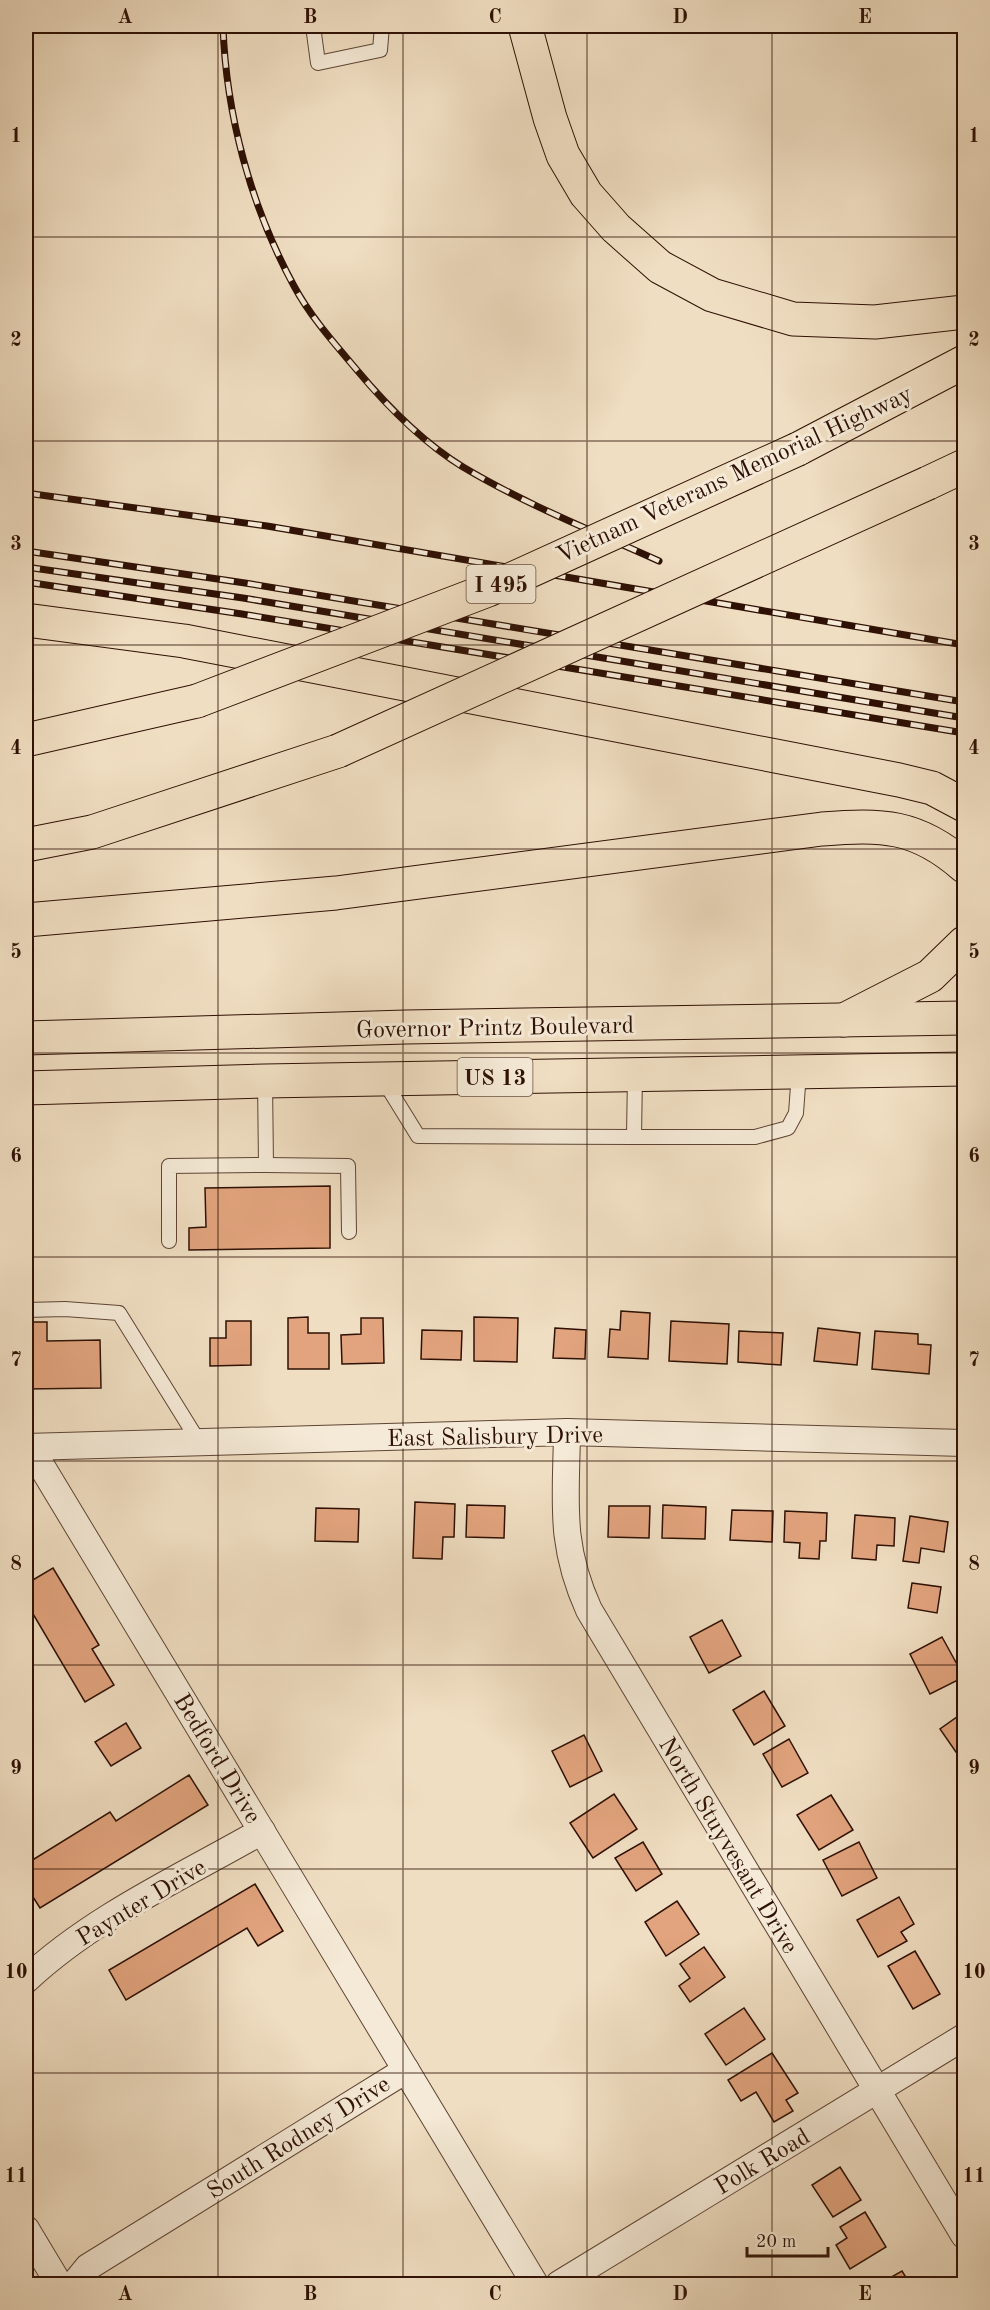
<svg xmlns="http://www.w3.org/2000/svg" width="990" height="2310" font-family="'Old Standard TT',serif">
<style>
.building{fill:#e2a47e;stroke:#2e1004;stroke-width:1.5}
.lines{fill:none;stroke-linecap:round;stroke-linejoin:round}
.lane-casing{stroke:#5e4434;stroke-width:16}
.street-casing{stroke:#5e4434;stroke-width:28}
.primary-casing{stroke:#2e1004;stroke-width:35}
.highway-casing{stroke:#2e1004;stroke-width:35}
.lane{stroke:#f5ead7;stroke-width:14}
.street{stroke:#f5ead7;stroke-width:26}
.primary{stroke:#f0dec2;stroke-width:33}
.highway{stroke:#f0dec2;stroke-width:33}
.rail-casing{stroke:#2e1004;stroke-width:7}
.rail{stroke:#f5ead7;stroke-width:4.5;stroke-dasharray:14;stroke-linecap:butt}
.highway-bridge-casing{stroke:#2e1004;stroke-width:35;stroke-linecap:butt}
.highway-bridge{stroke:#f0dec2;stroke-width:33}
.grid{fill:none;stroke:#2e1004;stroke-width:1.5;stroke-opacity:0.55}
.labels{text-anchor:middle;stroke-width:6;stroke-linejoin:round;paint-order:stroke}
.shield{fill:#f5ead7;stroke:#6a5143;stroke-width:1.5}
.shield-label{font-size:22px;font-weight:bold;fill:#2e1004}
.street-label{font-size:24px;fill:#2e1004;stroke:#f5ead7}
.neatline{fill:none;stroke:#2e1004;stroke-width:2}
.grid-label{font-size:20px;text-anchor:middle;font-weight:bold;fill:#2e1004}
</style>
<rect width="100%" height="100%" fill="#f0dec2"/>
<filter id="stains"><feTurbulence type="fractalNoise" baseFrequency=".00333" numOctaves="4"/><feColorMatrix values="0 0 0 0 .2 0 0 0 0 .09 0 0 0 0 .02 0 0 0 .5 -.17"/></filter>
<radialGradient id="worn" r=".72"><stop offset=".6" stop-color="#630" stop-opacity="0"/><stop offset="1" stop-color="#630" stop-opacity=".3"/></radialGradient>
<g class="building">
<polygon points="330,1186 330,1248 189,1250 189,1228 206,1227 205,1188"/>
<polygon points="621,1311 650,1313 648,1359 608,1357 610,1329 620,1330"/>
<polygon points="308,1317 308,1333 329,1333 329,1369 288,1369 288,1318"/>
<polygon points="474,1317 518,1318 517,1362 474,1361"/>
<polygon points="361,1318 383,1318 384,1363 342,1364 341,1335 361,1334"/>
<polygon points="226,1321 251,1321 251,1365 210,1366 210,1338 226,1338"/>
<polygon points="671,1321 729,1324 727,1364 669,1361"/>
<polygon points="27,1322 47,1322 47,1341 100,1340 101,1388 26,1389"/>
<polygon points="555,1328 586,1330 585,1359 553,1358"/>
<polygon points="818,1328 860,1333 857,1365 814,1361"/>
<polygon points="422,1330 462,1331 461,1360 421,1359"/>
<polygon points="739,1331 783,1333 781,1365 738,1362"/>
<polygon points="875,1331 918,1334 918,1344 931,1345 929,1374 872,1369"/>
<polygon points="415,1502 455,1504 454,1537 443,1537 442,1559 413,1558"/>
<polygon points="467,1505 505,1506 504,1538 466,1537"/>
<polygon points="663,1505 706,1507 705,1539 662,1538"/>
<polygon points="609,1506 650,1506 649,1538 608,1537"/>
<polygon points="316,1508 359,1509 358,1542 315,1541"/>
<polygon points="732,1510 773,1511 772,1542 730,1540"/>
<polygon points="785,1511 827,1513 826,1541 820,1541 819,1559 799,1558 800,1543 784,1542"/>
<polygon points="855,1515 895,1518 894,1546 877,1545 876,1560 852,1558"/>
<polygon points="910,1516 948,1522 944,1552 921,1548 919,1563 903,1561"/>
<polygon points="53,1568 99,1645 92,1649 114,1685 85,1702 26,1602 26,1584"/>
<polygon points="912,1583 941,1587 937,1613 908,1608"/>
<polygon points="722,1620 741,1656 709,1673 690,1637"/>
<polygon points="942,1637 964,1677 930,1694 910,1654"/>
<polygon points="764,1691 785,1726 754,1745 733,1710"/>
<polygon points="964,1712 964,1751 958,1755 940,1729"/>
<polygon points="126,1723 141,1748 111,1766 95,1742"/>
<polygon points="584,1735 602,1771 570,1787 552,1751"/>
<polygon points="789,1739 808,1773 782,1787 763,1754"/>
<polygon points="189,1775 208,1805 40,1908 26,1886 26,1864 110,1812 116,1821"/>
<polygon points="614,1794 637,1829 593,1858 570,1823"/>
<polygon points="831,1795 853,1830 819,1850 797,1815"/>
<polygon points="643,1842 662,1874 636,1891 615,1858"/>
<polygon points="859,1842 877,1878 842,1896 823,1860"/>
<polygon points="255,1884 283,1931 258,1946 247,1928 126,2000 109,1970"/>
<polygon points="899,1897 914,1924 901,1932 907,1941 878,1957 857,1920"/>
<polygon points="677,1901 699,1934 666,1956 645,1922"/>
<polygon points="704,1947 725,1977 690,2002 679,1986 690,1978 680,1964"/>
<polygon points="915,1951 940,1994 913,2009 888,1966"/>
<polygon points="744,2008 765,2039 726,2065 705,2034"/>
<polygon points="772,2053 798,2093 786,2100 793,2111 774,2122 756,2092 741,2101 728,2080"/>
<polygon points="840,2167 861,2200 833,2217 812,2185"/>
<polygon points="865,2212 886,2247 850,2269 836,2245 847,2238 840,2227"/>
<polygon points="902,2271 910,2284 879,2284"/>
</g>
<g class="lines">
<g class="lane-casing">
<g id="lane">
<polyline points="313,26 318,63 380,50 382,26"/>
<polyline points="384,1081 418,1136 634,1137 635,1075"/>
<polyline points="634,1137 755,1137 788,1128 796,1113 799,1072"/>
<polyline points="266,1165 348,1166 349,1232"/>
<polyline points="169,1241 169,1166 266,1165 265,1081"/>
<polyline points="26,1310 65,1309 119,1313 199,1442"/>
</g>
</g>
<g class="street-casing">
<g id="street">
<path d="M 567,1432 C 566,1502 559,1544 589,1610 L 964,2235"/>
<polyline points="26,1447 567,1432 964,1443"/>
<polyline points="30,1447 535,2284"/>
<path d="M 26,1980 C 93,1917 182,1877 262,1831"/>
<polyline points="26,2229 59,2284"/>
<polyline points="74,2284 88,2267 406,2070"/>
<polyline points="559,2284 964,2037"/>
</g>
</g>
<g class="primary-casing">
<g id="primary">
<polyline points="26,1038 406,1027 964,1018"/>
<polyline points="26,1088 265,1081 964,1069"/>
</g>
</g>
<g class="highway-casing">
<g id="highway">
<polyline points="525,26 550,118 563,155 586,194 616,228 660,267 712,295 793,319 875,322 964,312"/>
<polyline points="798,449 964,362"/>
<polyline points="928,483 964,466"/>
<polyline points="26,620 184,641 899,780 932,788 964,805"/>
<polyline points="26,740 197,701"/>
<polyline points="26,845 92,832 338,751"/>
<path d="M 26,920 L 336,893 L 822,829 C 882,824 917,825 964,866"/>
<polyline points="844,1020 930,976 964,943"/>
</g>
</g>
<use href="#lane" class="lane"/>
<use href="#street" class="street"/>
<use href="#primary" class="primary"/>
<use href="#highway" class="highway"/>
<g class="rail-casing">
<g id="rail">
<path d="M 223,26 C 226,115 251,207 294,286 C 310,316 334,343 356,369 C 387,406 422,442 463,467 C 525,504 593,531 659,561"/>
<polyline points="26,493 267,526 964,645"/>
<polyline points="26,551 245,583 964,702"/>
<polyline points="26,567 243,598 964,718"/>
<polyline points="26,582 242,614 964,733"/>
</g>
</g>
<use href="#rail" class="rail"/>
<g class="highway-bridge-casing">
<g id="highway-bridge">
<polyline points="197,701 488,590 798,449"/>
<polyline points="338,751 928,483"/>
</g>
</g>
<use href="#highway-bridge" class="highway-bridge"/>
</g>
<path class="grid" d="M 218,26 L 218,2284M 403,26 L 403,2284M 587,26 L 587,2284M 772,26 L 772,2284M 26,237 L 964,237M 26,441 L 964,441M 26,645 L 964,645M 26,849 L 964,849M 26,1053 L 964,1053M 26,1257 L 964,1257M 26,1461 L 964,1461M 26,1665 L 964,1665M 26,1869 L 964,1869M 26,2073 L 964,2073"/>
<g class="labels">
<g class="shield">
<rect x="466.5" y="565" width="69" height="38" rx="4.5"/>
<rect x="457.5" y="1058" width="75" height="38" rx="4.5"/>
</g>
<g class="shield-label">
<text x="501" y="592">I 495</text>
<text x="495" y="1085">US 13</text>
</g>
<g class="street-label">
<text transform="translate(734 474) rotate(-25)" y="8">Vietnam Veterans Memorial Highway</text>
<text transform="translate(495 1027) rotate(-1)" y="8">Governor Printz Boulevard</text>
<text transform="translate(495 1436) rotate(-1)" y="8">East Salisbury Drive</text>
<text transform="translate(218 1758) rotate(59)" y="8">Bedford Drive</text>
<text transform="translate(729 1845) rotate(59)" y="8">North Stuyvesant Drive</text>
<text transform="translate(141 1902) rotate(-31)" y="8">Paynter Drive</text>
<text transform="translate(298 2137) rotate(-32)" y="8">South Rodney Drive</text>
<text transform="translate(762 2161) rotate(-31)" y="8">Polk Road</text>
</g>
</g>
<rect width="990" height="2310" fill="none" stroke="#f0dec2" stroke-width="66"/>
<path d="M747 2247v9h81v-9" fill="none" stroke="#2e1004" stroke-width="3"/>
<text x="756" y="2247" font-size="18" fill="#2e1004" stroke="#f5ead7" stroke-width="4.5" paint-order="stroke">20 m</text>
<rect x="33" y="33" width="924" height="2244" class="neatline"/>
<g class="grid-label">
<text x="125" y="23">A</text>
<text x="310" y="23">B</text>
<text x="495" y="23">C</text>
<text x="680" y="23">D</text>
<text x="865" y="23">E</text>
<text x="16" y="142">1</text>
<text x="974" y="142">1</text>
<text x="16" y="346">2</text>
<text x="974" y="346">2</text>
<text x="16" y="550">3</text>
<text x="974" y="550">3</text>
<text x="16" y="754">4</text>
<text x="974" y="754">4</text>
<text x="16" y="958">5</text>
<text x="974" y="958">5</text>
<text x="16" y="1162">6</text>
<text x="974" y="1162">6</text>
<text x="16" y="1366">7</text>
<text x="974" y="1366">7</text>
<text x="16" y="1570">8</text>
<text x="974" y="1570">8</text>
<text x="16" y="1774">9</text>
<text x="974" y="1774">9</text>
<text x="16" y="1978">10</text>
<text x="974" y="1978">10</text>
<text x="16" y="2182">11</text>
<text x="974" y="2182">11</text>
<text x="125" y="2300">A</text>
<text x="310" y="2300">B</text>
<text x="495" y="2300">C</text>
<text x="680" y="2300">D</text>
<text x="865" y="2300">E</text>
</g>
<rect width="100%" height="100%" filter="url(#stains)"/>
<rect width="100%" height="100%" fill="url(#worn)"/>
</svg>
